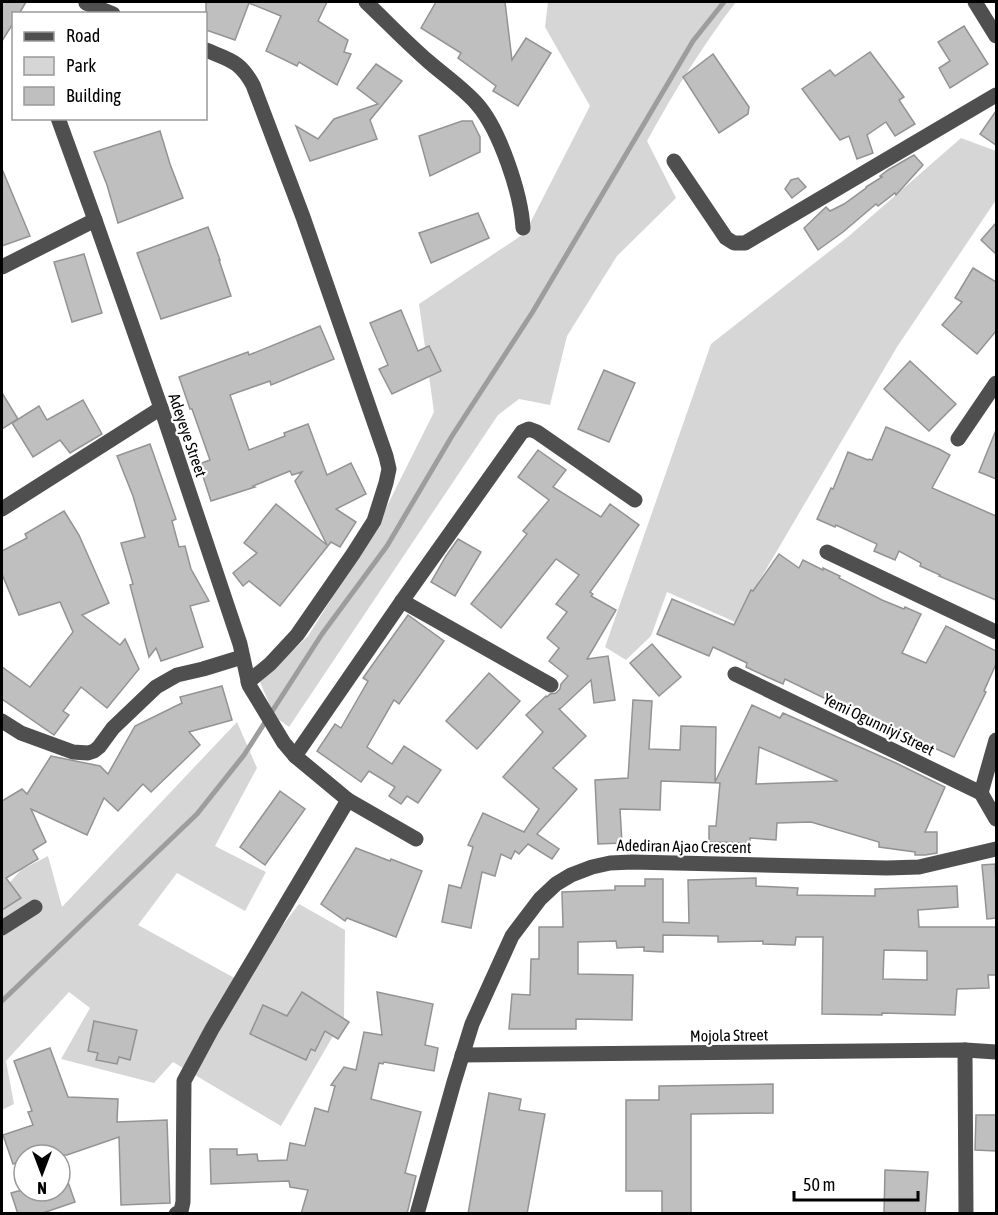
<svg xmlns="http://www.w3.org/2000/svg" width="998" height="1215" font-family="'Asap Condensed',sans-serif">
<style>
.green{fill:#d6d6d6}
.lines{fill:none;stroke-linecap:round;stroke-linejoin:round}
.stream{stroke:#9d9d9d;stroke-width:5}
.building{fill:#bfbfbf;stroke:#939393;stroke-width:1.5;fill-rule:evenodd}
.minor{stroke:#4f4f4f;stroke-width:15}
.labels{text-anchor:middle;stroke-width:4.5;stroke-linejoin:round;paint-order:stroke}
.street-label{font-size:16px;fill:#000;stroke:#fff}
</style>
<rect width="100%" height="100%" fill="#fff"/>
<g class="green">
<path d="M 548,2 L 736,2 C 702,46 674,92 647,141 L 676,198 L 617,256 L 567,336 L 550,405 L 519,399 L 498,415 L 289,727 L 275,717 L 260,682 L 308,636 L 376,528 L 434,412 L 419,304 L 525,233 L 590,106 L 545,27 Z"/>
<polygon points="961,138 996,151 996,200 897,347 735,622 667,592 651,636 626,660 605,647 711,344 849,236"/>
<polygon points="237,722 257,768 215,846 266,872 245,911 177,873 138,925 240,981 299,904 345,930 344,1017 281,1126 173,1062 154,1083 61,1059 90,1008 69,992 6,1061 14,1104 2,1110 2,891 21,870 48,856 62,907"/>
</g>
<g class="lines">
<polyline class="stream" points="2,1001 197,814 244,755 322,634 387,546 452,436 532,313 693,41 724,2"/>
</g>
<g class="building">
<polygon points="2,2 26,2 19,14 14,14 14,22 2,41"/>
<polygon points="206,2 327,2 318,21 348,40 344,52 351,54 337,85 299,62 297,66 266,51 281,16 249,3 235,40 206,30"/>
<polygon points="436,2 505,2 512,60 526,38 551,53 518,106 493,91 496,86 458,58 461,53 421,28"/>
<polygon points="964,26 988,64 950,88 939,68 950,61 938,42"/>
<polygon points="870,52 904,97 899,100 915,124 895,136 886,122 867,135 873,153 857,159 849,136 840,140 802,89 830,70 835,76"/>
<polygon points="713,54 749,107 748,114 719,133 683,77"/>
<polygon points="376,64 402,81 370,120 377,139 310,161 296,126 318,139 334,119 378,104 357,88"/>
<polygon points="996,111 996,145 980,134"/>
<polygon points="462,121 472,121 480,137 480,152 430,176 419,136"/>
<polygon points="160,131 170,164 183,198 118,223 107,185 94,152"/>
<polygon points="914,155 923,165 896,195 895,193 878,206 876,204 843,232 818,250 804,228 826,207 830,211 844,204 866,188 866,187 882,177 880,176 888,170"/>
<polygon points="2,169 30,236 2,246"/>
<polygon points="798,178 806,187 792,198 785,189 791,180"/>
<polygon points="478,213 489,238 431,263 419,233"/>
<polygon points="996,223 996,254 981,240"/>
<polygon points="208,227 220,260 219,260 231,296 161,319 137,253"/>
<polygon points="84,254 102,313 72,322 54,262"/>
<polygon points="973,268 996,282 996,331 977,354 942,325 962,302 955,298"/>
<polygon points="401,310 418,351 429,346 441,371 392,394 379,369 388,365 370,323"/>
<polygon points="320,326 334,359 271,385 270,381 230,395 249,450 285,436 284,433 308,424 327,475 351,463 366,494 336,509 356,522 340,547 331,542 280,606 249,581 243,586 233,573 257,553 244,543 276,504 327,545 295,481 302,472 292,475 290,471 253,486 255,487 211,501 199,464 210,460 192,409 190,409 179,377 248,352 249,355"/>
<polygon points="910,361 956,404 929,431 884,389"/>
<polygon points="604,370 635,383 609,442 578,429"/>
<polygon points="2,393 18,419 2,429"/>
<polygon points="83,400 102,434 70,453 60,440 33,457 12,423 39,406 47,420"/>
<polygon points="886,427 939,449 950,455 932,488 996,516 996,600 939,576 940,575 920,566 921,563 899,551 895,560 874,551 877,544 836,525 835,527 817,519 831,488 833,489 848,452 868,460 869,459 872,460"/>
<polygon points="996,430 996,479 979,472"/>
<polygon points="150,444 176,519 172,521 179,547 185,546 191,569 209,601 190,606 203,647 161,661 156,648 149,657 130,585 133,584 121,543 145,537 133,496 117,456"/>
<polygon points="538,450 566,470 553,487 601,517 610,504 639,525 590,592 593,594 591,596 616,610 587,659 608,656 615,700 594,703 591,680 561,708 559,709 586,736 553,768 577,789 537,834 559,849 552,859 528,844 519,854 515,851 511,859 501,854 495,876 482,872 471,928 442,922 449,885 461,888 473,847 468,845 483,813 524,832 539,809 503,777 543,732 526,715 546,696 547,697 550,694 556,693 560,689 561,684 568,676 549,661 559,648 547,638 567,612 556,604 579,575 556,559 501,628 471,604 527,534 523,531 549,500 518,477"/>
<polygon points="64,511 79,535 109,603 82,615 120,645 125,639 139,669 107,708 81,687 63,711 69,715 54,735 2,699 2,667 30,687 73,632 60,602 19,615 2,574 2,551 27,538 25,534"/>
<polygon points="458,539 481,552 455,596 431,582 446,556"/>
<polygon points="779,554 799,568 803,560 823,570 823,568 840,576 839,578 882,600 904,609 905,607 921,614 902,653 926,663 946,626 996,651 996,664 984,691 986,692 954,757 930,746 929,749 785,679 783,684 765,676 746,667 747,663 713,647 709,656 657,634 672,599 734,625 751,590 753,591"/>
<polygon points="408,615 444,641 399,704 394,700 367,747 392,764 404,746 441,770 418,803 407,796 401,804 389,796 395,787 369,771 361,782 317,751 335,724 341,728 368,681 363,678"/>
<polygon points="652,644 681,677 659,696 630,663"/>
<polygon points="489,673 520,701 477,749 446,721"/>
<polygon points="222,686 232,720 189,732 200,745 151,792 143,784 118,811 104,798 87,835 31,809 46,842 33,850 38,859 6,878 21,898 2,910 2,801 22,789 27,794 51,756 100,766 108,774 135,726 182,703 180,697"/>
<path d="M 633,700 L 652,701 L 649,749 L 680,750 L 681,726 L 716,727 L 715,782 L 752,705 L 780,718 L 783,713 L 896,763 L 945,787 L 925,832 L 937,832 L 937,853 L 925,855 L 915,855 L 915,852 L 879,847 L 879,842 L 811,822 L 777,823 L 776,840 L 750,838 L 750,843 L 709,842 L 709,826 L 716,826 L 720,783 L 661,781 L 660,810 L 620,809 L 622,843 L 598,844 L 595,780 L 628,778 ZM 759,747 L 838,781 L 756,784 Z"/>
<polygon points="280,791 305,809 265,865 240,847"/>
<polygon points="356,848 390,861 391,859 422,871 396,937 347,918 345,921 321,904"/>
<polygon points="995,864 996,885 996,918 987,919 982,865"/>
<path d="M 756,878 L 756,886 L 798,888 L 797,895 L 875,896 L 875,889 L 957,886 L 958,907 L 918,910 L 919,927 L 996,927 L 996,975 L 988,975 L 989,988 L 957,989 L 955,1015 L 882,1013 L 882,1015 L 822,1014 L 823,937 L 796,937 L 795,945 L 763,944 L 763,941 L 718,942 L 718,936 L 663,935 L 663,952 L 644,951 L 644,947 L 617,948 L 616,941 L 578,942 L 578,974 L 633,975 L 632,1020 L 576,1019 L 576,1029 L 509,1029 L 512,994 L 530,995 L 531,959 L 539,959 L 539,927 L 563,927 L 562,892 L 615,890 L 615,886 L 645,886 L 645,879 L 663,879 L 663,922 L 689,923 L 688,880 ZM 884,950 L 927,951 L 927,980 L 883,979 Z"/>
<polygon points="302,992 349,1022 338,1039 325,1031 315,1051 311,1049 306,1060 250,1034 263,1005 287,1016"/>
<polygon points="377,992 433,1004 425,1045 438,1048 434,1071 384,1062 383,1064 379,1063 371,1099 421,1112 405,1173 416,1176 407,1214 301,1214 308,1190 290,1187 289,1181 211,1184 210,1149 237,1149 237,1155 257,1154 258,1161 287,1160 290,1143 305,1146 315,1108 328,1112 335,1086 331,1085 344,1067 356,1070 364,1032 382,1035"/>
<polygon points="94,1021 137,1030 130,1060 119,1057 117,1064 96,1060 98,1053 88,1051"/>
<polygon points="50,1048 68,1097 118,1099 117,1122 167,1120 170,1203 121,1205 119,1137 67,1155 24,1155 24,1160 13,1164 3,1135 33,1125 28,1112 32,1111 14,1061"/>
<polygon points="773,1084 773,1113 691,1114 691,1214 662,1214 662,1191 626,1191 626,1100 659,1100 659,1086"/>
<polygon points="489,1093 521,1099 519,1110 545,1114 527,1214 468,1214"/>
<polygon points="976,1115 996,1115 996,1151 975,1150"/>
<polygon points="60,1165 62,1165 75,1202 40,1214 18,1214 11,1193 18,1191 60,1191"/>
<polygon points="885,1170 928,1172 925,1214 884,1214"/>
</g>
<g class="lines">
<g class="minor">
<path d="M 366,2 C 387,22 407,43 429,62 C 444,75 465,90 477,104 C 500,130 521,194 523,228"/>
<polyline points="975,2 996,36"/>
<polyline points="86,3 113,14"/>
<path d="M 206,50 C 230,60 240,61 253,85 L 303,217 L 386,456 L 389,469 L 386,483 L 374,521 L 353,554 L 297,635 L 270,664 L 248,682"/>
<polyline points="58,118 95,220 161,408 240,644 249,685 284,743 295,756 348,800 416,839"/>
<polyline points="674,161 726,238 734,243 745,243 996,95"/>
<polyline points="2,267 95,220"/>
<polyline points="958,439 996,383"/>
<polyline points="2,509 161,408"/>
<polyline points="827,552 996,632"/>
<polyline points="402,601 551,685"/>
<polyline points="735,674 981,793 996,819"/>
<polyline points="2,721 21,733 73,752 88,753 94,751 99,747 113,728 156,687 177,675 203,669 242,657"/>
<polyline points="295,756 402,601 522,432 529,429 537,432 635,500"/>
<polyline points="981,793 996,740"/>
<polyline points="2,928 35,907"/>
<polyline points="965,1050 966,1214"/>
<polyline points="462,1055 965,1050 996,1052"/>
<polyline points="176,1214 181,1211 183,1202 184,1081 212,1029 348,800"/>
<polyline points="417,1214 454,1082 472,1024 512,936 540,899 556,884 571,875 592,867 610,863 632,862 887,868 919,867 996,849"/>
</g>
</g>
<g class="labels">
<g class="street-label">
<text transform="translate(188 435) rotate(71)" y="6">Adeyeye Street</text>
<text transform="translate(879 724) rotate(26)" y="6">Yemi Ogunniyi Street</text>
<text transform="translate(684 846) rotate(1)" y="6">Adediran Ajao Crescent</text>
<text transform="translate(729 1035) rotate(-1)" y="6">Mojola Street</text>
</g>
</g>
<rect width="998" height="1215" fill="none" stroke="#000000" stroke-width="6"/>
<rect x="12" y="12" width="195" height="108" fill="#ffffff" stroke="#999999" stroke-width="1.5"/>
<rect x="24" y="32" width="30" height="9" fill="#4f4f4f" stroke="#999999" stroke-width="1.5"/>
<text x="66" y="42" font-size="18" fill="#000000">Road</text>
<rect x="24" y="57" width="30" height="18" fill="#d6d6d6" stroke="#999999" stroke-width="1.5"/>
<text x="66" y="72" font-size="18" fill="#000000">Park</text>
<rect x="24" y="87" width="30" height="18" fill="#bfbfbf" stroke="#999999" stroke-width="1.5"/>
<text x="66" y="102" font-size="18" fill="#000000">Building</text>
<g transform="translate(42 1173) rotate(180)"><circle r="28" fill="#ffffff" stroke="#999999" stroke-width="1.5"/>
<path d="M0-4.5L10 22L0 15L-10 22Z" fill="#000000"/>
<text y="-9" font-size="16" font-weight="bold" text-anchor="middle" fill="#000000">N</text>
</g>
<path d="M794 1191v9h124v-9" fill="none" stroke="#000000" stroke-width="3"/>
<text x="803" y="1191" font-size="18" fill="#000000" stroke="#ffffff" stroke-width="4.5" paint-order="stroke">50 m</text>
</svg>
